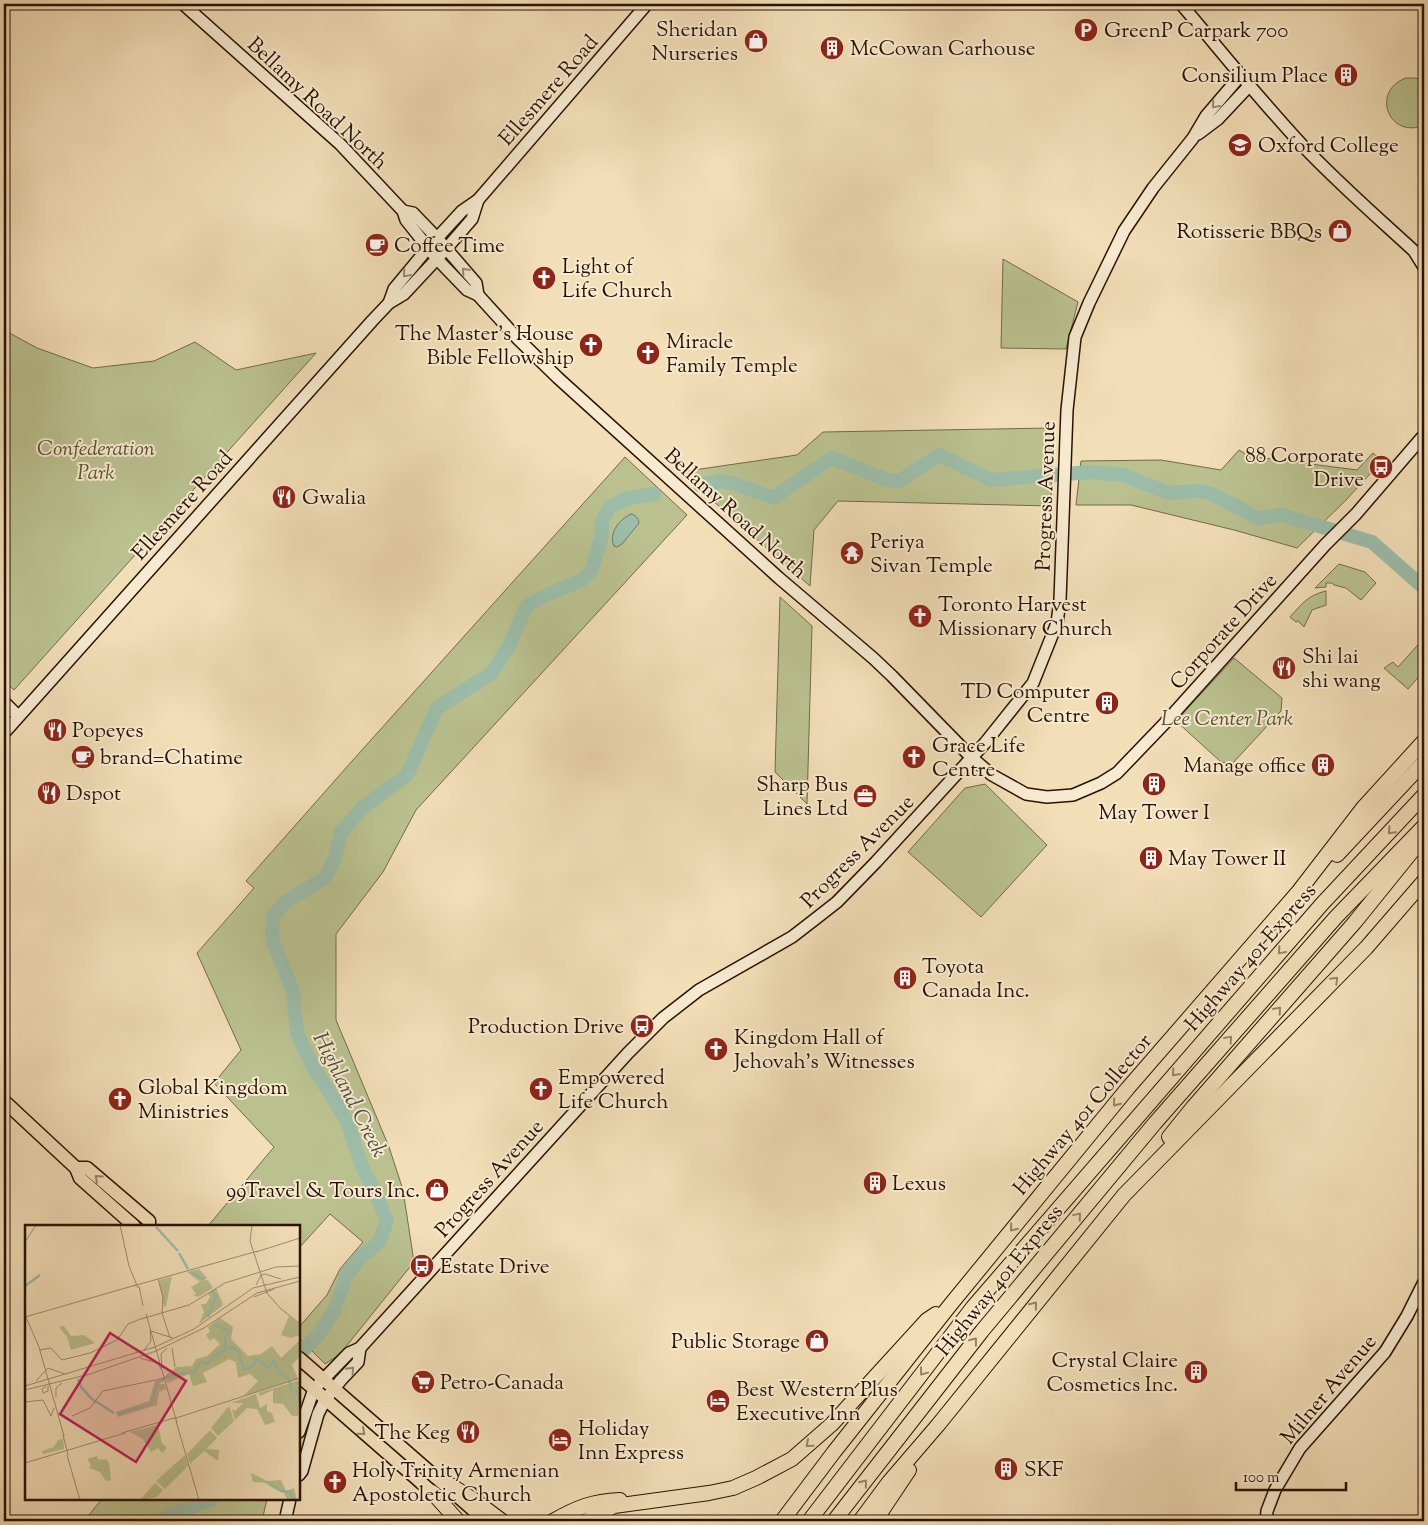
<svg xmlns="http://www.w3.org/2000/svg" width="1428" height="1525" font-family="'Sorts Mill Goudy',serif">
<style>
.green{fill:#bac18f;stroke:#726a49}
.water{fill:#9cbdaa;stroke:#6e7967}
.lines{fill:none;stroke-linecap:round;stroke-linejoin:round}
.river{stroke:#9cbdaa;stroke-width:14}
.secondary-casing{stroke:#2a1203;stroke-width:14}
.primary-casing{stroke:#2a1203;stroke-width:15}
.highway-casing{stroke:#2a1203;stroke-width:16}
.secondary{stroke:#f7ead0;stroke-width:11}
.primary{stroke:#f2deb7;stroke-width:12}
.highway{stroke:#f2deb7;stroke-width:14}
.oneway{stroke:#9b8974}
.oneway2{stroke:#988266}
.labels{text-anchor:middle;stroke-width:4;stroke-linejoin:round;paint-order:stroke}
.poi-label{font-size:21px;fill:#2a1203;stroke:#f7ead0;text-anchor:start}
.street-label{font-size:21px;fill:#2a1203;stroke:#f7ead0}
.park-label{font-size:21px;font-style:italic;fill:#5c4f34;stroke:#f7ead0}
.water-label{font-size:22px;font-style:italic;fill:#524e3d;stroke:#f7ead0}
.inset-river{fill:none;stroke:#9cbdaa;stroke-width:2.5}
.inset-road{fill:none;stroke:#a28c6f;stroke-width:1}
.view{fill:#c2185b;fill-opacity:0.15;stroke:#c2185b;stroke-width:2.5}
.inset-edge{fill:none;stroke:#2a1203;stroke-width:2.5}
</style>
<rect width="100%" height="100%" fill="#f2deb7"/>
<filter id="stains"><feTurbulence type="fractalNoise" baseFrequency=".004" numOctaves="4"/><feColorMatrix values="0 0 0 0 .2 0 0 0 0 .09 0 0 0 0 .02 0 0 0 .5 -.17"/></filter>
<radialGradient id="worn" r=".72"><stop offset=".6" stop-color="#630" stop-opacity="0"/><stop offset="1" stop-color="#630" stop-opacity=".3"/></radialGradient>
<g class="green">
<path d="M 1406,78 L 1415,78 L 1424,81 L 1424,125 C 1389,140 1370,91 1406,78 Z"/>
<polygon points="1003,259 1078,302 1066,349 1001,348"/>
<polygon points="4,330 37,348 93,368 154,361 195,342 236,370 316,353 14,690 4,681"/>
<polygon points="1052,428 1051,506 838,501 814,530 810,586 680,472 797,455 823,432"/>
<polygon points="1239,450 1249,456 1357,470 1373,453 1382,461 1346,500 1297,548 1234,530 1131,505 1076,505 1081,461 1161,460 1221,470"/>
<polygon points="625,457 687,515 416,810 383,872 336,934 336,1020 389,1147 403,1190 414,1262 340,1354 325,1364 299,1338 299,1327 327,1295 340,1269 363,1242 330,1214 299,1248 299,1226 208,1226 274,1147 214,1083 241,1050 197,953 254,888 246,881 353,760"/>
<polygon points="1339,564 1365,572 1376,583 1361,600 1346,588 1334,585 1332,583 1326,583 1326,587 1315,588"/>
<path d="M 1326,591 L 1326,605 L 1312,610 L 1304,627 L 1298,621 L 1296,622 L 1290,617 C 1302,604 1308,595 1326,591 Z"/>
<polygon points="780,597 812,626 807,804 775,772"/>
<polygon points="1424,638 1424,671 1408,689 1384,668 1393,662 1398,667"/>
<polygon points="1234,658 1282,698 1281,711 1232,764 1221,762 1176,721"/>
<polygon points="985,784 1047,845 981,917 908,852 965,788"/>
<polygon points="102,1499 267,1499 262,1521 84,1521"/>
</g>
<path class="water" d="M 631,514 C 636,515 638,518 639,523 L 622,544 L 617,547 L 614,546 C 608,533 620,519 631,514 Z"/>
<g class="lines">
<g class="river">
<polyline points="700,485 722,481 736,484 773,498 832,458 890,481 899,481 939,455 991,480 1091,472 1123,475 1169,493 1200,491 1212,494 1258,518 1282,515 1372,542 1424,588"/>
<polyline points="299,1355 319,1334 334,1311 347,1274 362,1256 379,1242 387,1221 375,1192 362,1167 347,1121 312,1065 297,1033 293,992 272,938 273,917 284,903 325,878 335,858 341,832 362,808 407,775 437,708 492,673 510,644 526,607 544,596 582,580 591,572 602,535 602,521 610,507 625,499 654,494"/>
<polyline points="160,1521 169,1516 212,1499"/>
</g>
<g class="secondary-casing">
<g id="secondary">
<polyline points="183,4 340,144 403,211 406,220 437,259 467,290 478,295 518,339 558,378 779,578 873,658 892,676 971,757 992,775 1026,794 1047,797 1073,795 1101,783 1117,773 1165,723 1325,545 1356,514 1424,435"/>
<path d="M 1181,4 C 1221,51 1260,100 1303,146 C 1338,183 1377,217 1414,251 L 1424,267"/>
<polyline points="1198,134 1218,119 1249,86"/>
<polyline points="403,211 413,213 437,238 476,283 478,295"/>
<polyline points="389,303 394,289 428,248 462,211 478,200 647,4"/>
<polyline points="4,702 18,716"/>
<polyline points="4,733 372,321 389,303 404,294 446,249 472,219 478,200"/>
<polyline points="299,1432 314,1389 349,1353 360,1348 628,1053 663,1018 699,990 792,937 814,920 837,902 876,862 985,743 1033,683 1057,623 1060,600 1067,410 1075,337 1089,303 1124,231 1153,188 1193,138 1206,116 1241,75"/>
<polyline points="299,1475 302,1471 318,1414 325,1400 341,1380 358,1362 360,1348"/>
<polyline points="285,1521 290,1499"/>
<polyline points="1266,1521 1267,1511 1275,1490 1300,1448 1385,1352 1407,1316 1424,1282"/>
</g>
</g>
<g class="primary-casing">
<g id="primary">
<polyline points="4,1101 76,1168 80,1178 134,1226"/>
<polyline points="76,1168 87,1168 149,1221 149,1226"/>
<polyline points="299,1358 486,1521"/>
<polyline points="299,1376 440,1499"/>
</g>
</g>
<g class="highway-casing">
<g id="highway">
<polyline points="1337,855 1424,762"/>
<polyline points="1169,1137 1194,1106 1355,922 1422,839"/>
<polyline points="436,1476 474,1500 502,1521"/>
<polyline points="432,1492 458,1521"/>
<path d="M 553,1521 C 576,1508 592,1501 620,1500"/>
<polyline points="586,1521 614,1506 709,1493 733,1488 756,1478 792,1459 832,1424 927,1320 936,1314"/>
<polyline points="782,1521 834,1452 951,1304 1128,1088 1299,891 1363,808 1424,741"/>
<polyline points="809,1521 973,1307 1322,904 1424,795"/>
<polyline points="834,1521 982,1331 1155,1123 1336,917 1424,826"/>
<polyline points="860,1521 889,1482 938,1425 1124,1195 1366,948 1424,881"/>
<polyline points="875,1521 909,1470"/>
</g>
</g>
<use href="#secondary" class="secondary"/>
<use href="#primary" class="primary"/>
<use href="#highway" class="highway"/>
</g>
<defs><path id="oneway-chevron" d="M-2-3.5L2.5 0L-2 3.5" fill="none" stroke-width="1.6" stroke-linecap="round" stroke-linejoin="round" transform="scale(1.25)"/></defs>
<g class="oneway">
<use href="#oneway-chevron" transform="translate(1215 105) rotate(130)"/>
<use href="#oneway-chevron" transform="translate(465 271) rotate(-132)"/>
<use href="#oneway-chevron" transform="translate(406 274) rotate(131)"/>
<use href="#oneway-chevron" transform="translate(351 1370) rotate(-47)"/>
</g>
<g class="oneway2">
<use href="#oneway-chevron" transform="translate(1391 831) rotate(133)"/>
<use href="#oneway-chevron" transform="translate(1281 951) rotate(131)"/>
<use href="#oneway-chevron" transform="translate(1335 980) rotate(-45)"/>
<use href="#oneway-chevron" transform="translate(1278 1010) rotate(-49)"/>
<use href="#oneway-chevron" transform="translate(1229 1039) rotate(-49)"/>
<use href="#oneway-chevron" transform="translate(1175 1073) rotate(131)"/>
<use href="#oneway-chevron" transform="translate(1116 1103) rotate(129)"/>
<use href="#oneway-chevron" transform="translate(98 1178) rotate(-138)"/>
<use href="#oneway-chevron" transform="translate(1078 1216) rotate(-50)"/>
<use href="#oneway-chevron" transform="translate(1013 1228) rotate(129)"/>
<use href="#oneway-chevron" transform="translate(1034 1305) rotate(-51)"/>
<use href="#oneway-chevron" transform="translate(974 1341) rotate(-52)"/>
<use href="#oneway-chevron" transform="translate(923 1372) rotate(127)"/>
<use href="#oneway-chevron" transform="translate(362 1432) rotate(41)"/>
<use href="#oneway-chevron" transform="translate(809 1444) rotate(139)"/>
<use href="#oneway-chevron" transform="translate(864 1483) rotate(-52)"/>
</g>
<defs>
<g id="parking-disc" transform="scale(1.25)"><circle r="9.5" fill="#8f2418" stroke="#f7ead0"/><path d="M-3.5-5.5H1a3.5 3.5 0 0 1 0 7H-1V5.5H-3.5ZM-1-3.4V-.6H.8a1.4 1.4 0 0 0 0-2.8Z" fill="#fff"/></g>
<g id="shop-disc" transform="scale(1.25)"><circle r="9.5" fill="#8f2418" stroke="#f7ead0"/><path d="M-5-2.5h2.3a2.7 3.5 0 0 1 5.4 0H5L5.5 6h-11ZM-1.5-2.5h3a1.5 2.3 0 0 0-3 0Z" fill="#fff"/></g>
<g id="building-disc" transform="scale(1.25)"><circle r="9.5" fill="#8f2418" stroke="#f7ead0"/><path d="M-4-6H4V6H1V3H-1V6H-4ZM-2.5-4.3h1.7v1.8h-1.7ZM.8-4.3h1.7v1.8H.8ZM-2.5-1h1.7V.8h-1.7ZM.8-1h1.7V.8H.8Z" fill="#fff"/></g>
<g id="university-disc" transform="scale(1.25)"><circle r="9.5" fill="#8f2418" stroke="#f7ead0"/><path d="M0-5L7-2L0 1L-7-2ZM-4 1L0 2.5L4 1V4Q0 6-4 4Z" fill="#fff"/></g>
<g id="cafe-disc" transform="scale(1.25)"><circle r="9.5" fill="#8f2418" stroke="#f7ead0"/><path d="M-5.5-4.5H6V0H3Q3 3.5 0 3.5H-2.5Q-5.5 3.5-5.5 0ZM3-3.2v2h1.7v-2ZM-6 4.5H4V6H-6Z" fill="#fff"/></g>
<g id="church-disc" transform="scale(1.25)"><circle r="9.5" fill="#8f2418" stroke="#f7ead0"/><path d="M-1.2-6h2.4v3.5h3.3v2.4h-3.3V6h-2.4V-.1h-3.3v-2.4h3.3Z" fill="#fff"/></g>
<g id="bus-disc" transform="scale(1.25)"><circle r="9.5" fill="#8f2418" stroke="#f7ead0"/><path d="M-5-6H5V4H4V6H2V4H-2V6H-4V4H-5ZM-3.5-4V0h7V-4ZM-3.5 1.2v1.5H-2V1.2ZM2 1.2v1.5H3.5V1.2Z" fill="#fff"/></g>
<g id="restaurant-disc" transform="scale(1.25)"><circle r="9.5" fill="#8f2418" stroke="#f7ead0"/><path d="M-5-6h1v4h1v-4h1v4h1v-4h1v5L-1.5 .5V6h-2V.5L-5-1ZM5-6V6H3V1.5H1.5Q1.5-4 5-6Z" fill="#fff"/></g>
<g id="temple-disc" transform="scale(1.25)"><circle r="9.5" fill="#8f2418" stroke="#f7ead0"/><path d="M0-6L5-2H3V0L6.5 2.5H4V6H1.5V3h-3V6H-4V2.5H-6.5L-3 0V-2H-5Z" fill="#fff"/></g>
<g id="office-disc" transform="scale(1.25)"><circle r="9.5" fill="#8f2418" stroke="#f7ead0"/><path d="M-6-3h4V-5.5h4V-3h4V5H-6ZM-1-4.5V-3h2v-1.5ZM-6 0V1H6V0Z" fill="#fff"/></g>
<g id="supermarket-disc" transform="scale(1.25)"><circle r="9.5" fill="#8f2418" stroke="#f7ead0"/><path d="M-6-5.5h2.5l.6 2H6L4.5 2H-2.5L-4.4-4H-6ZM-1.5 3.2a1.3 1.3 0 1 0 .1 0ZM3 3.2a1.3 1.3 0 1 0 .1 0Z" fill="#fff"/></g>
<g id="hotel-disc" transform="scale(1.25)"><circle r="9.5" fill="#8f2418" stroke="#f7ead0"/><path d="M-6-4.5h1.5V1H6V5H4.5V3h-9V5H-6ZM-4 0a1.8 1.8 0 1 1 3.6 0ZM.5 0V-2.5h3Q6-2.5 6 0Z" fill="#fff"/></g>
</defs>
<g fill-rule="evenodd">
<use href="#parking-disc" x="1086" y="30"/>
<use href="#shop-disc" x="756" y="41"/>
<use href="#building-disc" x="832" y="48"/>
<use href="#building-disc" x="1346" y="75"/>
<use href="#university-disc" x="1240" y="145"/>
<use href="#shop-disc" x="1340" y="231"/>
<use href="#cafe-disc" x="377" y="245"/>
<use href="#church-disc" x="544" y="278"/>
<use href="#church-disc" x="591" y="345"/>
<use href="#church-disc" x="648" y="353"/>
<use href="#bus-disc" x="1381" y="467"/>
<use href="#restaurant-disc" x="284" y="497"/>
<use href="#temple-disc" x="852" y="553"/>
<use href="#church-disc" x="920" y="616"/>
<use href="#restaurant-disc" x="1284" y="668"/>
<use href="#building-disc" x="1107" y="703"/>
<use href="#restaurant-disc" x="55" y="730"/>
<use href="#cafe-disc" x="83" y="757"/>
<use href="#church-disc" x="914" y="757"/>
<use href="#building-disc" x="1323" y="765"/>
<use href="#building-disc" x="1154" y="784"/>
<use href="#restaurant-disc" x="49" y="793"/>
<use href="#office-disc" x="865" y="796"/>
<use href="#building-disc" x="1151" y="858"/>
<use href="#building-disc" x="905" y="978"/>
<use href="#bus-disc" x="642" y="1026"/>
<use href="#church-disc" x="716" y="1049"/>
<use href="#church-disc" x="541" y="1089"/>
<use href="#church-disc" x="120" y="1099"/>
<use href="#building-disc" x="875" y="1183"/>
<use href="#shop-disc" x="437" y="1190"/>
<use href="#bus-disc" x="422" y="1266"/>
<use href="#shop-disc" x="817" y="1341"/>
<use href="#building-disc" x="1196" y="1372"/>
<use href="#supermarket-disc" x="423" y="1382"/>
<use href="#hotel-disc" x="718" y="1401"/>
<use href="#restaurant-disc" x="468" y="1432"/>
<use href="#hotel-disc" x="560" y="1440"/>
<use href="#building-disc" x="1006" y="1469"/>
<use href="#church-disc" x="335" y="1482"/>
</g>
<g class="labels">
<g class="poi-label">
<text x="738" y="36" text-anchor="end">Sheridan<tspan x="738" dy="24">Nurseries</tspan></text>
<text x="1104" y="37">GreenP Carpark 700</text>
<text x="850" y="55">McCowan Carhouse</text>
<text x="1328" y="82" text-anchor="end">Consilium Place</text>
<text x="1258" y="152">Oxford College</text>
<text x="1322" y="238" text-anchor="end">Rotisserie BBQs</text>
<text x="394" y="252">Coffee Time</text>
<text x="562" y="273">Light of<tspan x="562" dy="24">Life Church</tspan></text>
<text x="574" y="340" text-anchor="end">The Master's House<tspan x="574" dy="24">Bible Fellowship</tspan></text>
<text x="666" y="348">Miracle<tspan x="666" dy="24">Family Temple</tspan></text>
<text x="1364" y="462" text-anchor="end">88 Corporate<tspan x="1364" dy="24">Drive</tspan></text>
<text x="302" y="504">Gwalia</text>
<text x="870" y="548">Periya<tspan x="870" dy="24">Sivan Temple</tspan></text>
<text x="938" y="611">Toronto Harvest<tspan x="938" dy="24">Missionary Church</tspan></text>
<text x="1302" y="663">Shi lai<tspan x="1302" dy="24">shi wang</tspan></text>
<text x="1090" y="698" text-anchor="end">TD Computer<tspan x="1090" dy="24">Centre</tspan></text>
<text x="72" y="737">Popeyes</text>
<text x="932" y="752">Grace Life<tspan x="932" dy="24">Centre</tspan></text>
<text x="100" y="764">brand=Chatime</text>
<text x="1306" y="772" text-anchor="end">Manage office</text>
<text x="848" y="791" text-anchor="end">Sharp Bus<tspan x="848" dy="24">Lines Ltd</tspan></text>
<text x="66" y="800">Dspot</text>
<text x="1154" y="819" text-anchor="middle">May Tower I</text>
<text x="1168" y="865">May Tower II</text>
<text x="922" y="973">Toyota<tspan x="922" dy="24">Canada Inc.</tspan></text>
<text x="624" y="1033" text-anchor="end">Production Drive</text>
<text x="734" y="1044">Kingdom Hall of<tspan x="734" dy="24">Jehovah's Witnesses</tspan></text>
<text x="558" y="1084">Empowered<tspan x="558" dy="24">Life Church</tspan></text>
<text x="138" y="1094">Global Kingdom<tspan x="138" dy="24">Ministries</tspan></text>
<text x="892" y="1190">Lexus</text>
<text x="420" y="1197" text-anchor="end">99Travel &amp; Tours Inc.</text>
<text x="440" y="1273">Estate Drive</text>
<text x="800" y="1348" text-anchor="end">Public Storage</text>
<text x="1178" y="1367" text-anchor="end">Crystal Claire<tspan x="1178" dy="24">Cosmetics Inc.</tspan></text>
<text x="440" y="1389">Petro-Canada</text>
<text x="736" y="1396">Best Western Plus<tspan x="736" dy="24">Executive Inn</tspan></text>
<text x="578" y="1435">Holiday<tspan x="578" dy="24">Inn Express</tspan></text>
<text x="450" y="1439" text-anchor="end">The Keg</text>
<text x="1024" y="1476">SKF</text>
<text x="352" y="1477">Holy Trinity Armenian<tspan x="352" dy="24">Apostoletic Church</tspan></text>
</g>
<g class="street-label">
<text transform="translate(548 90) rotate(-49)" y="7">Ellesmere Road</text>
<text transform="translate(318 103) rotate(43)" y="7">Bellamy Road North</text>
<text transform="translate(1045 496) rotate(-88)" y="7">Progress Avenue</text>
<text transform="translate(182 505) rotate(-48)" y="7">Ellesmere Road</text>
<text transform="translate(736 513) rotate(42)" y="7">Bellamy Road North</text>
<text transform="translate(1223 631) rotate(-48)" y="7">Corporate Drive</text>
<text transform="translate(857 851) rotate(-45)" y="7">Progress Avenue</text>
<text transform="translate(1250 957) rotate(-49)" y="7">Highway 401 Express</text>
<text transform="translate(1082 1114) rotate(-50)" y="7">Highway 401 Collector</text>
<text transform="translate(489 1178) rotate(-48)" y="7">Progress Avenue</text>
<text transform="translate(999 1280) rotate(-51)" y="7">Highway 401 Express</text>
<text transform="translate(1328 1389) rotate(-50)" y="7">Milner Avenue</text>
</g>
<g class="park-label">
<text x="96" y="455">Confederation<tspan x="96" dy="24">Park</tspan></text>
<text x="1227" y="725">Lee Center Park</text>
</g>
<g class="water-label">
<text transform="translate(351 1094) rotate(63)" y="8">Highland Creek</text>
</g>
</g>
<g transform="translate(25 1225)">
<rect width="275" height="275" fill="#f2deb7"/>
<path d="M 174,44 L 182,53 L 178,56 L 183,55 L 188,63 L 173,72 L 168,70 L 171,69 L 166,62 L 175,57 L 162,47 ZM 147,51 L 141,81 L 139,82 L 134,55 ZM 191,63 L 198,80 L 174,99 L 179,87 L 176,79 L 181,79 L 185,72 L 183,68 ZM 264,91 L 275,100 L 274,110 L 266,113 L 256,110 ZM 195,93 L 208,102 L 206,114 L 223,131 L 236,129 L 247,121 L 256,133 L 275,115 L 275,131 L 267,140 L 273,154 L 218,171 L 233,156 L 225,149 L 213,153 L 211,137 L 204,134 L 178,148 L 182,157 L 168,161 L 164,149 L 142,158 L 141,152 L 151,142 L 167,141 L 171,134 L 182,131 L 195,119 L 189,113 L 185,116 L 181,110 L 185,107 L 183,102 ZM 39,101 L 46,111 L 59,110 L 70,118 L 46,125 L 42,112 L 34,102 ZM 137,154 L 139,156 L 133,159 L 140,159 L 141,164 L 134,167 L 132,180 L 93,192 L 91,187 L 124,176 L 130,156 ZM 275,155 L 273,191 L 267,191 L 258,179 L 248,178 L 248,165 L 235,171 L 233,168 ZM 231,169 L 235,183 L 242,179 L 242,186 L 247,188 L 250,197 L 240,200 L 232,184 L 222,183 L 210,195 L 207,184 L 210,186 L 218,178 L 206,178 ZM 204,181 L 209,196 L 193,211 L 186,203 ZM 133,200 L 137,218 L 142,223 L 137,228 L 133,223 L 126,227 L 118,214 L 105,207 ZM 185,205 L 192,213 L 181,224 L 194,225 L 193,236 L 179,226 L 165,239 L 162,229 ZM 38,214 L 39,224 L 18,229 L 17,226 L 29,222 L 33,215 ZM 160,230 L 163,241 L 140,264 L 131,256 ZM 72,231 L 73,235 L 81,234 L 84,238 L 86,255 L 81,256 L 75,247 L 64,243 L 66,240 L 62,234 ZM 226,248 L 242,256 L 256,255 L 261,266 L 269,263 L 272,275 L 262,274 L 259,268 L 242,258 L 228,257 ZM 130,258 L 138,265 L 132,272 L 115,275 Z" fill="#bac18f"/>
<path class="inset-river" d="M 131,2 L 153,26M 154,28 L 163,44M 166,47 L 179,55M 0,61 L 15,50M 183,92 L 191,72 L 187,66M 189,100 L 205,106 L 200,112 L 200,123M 53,154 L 56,162 L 67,174 L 89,188M 92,189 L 126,179 L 132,158 L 146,150 L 169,147 L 175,137 L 183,139 L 188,131 L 208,122 L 214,128 L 219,145 L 228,141 L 231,133 L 244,143 L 249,136 L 254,147 L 264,155 L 267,166 L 275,168M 241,257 L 256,266 L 265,267 L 269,275"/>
<path class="inset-road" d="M 95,0 L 104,41 L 113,63M 227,0 L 225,16 L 242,68 L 255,83 L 275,99M 0,17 L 11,0M 231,27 L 275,13M 133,54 L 138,72 L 137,88 L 145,113M 231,60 L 236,50 L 240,49 L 256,54M 108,61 L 233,26M 114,61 L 118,81M 229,72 L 249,64M 121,89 L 152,198M 0,90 L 14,122 L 39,211M 0,92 L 111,60M 116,94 L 164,80 L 200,58 L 251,42 L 275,41M 126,106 L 148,113M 147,123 L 150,142M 14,125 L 26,123 L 37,135 L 65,128 L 92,115 L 103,99 L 118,93M 119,125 L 126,116 L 125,105M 115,133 L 133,138 L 136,144M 137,143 L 136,129 L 142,123M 11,156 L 23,143 L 40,149M 0,161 L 130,122 L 169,104 L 228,63 L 275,52M 21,161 L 17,164 L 18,168 L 23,166 L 23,161M 0,165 L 65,149 L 131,126 L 179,103 L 232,68 L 275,56M 31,172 L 31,163 L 37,158M 0,177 L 18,175 L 26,191 L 29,183M 47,191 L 65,183 L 78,166 L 140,153 L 144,148M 148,194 L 275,153M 151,196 L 174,275M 97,208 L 149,193M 38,210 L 43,230M 42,230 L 55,275M 0,238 L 100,208"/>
<path class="view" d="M 85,108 L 161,156 L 111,237 L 35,189 Z"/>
<rect width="275" height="275" class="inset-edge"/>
</g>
<rect width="1428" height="1525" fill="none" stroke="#f2deb7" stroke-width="20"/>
<rect x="5" y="5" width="1418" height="1515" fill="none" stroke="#2a1203" stroke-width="2.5"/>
<rect x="10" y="10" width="1408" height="1505" fill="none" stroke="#2a1203"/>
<path d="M1236 1482v8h110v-8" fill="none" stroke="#2a1203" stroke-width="2.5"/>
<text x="1243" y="1482" font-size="15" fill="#2a1203" stroke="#f7ead0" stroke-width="4" paint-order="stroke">100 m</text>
<rect width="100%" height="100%" filter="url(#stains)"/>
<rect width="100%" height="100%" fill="url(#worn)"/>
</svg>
